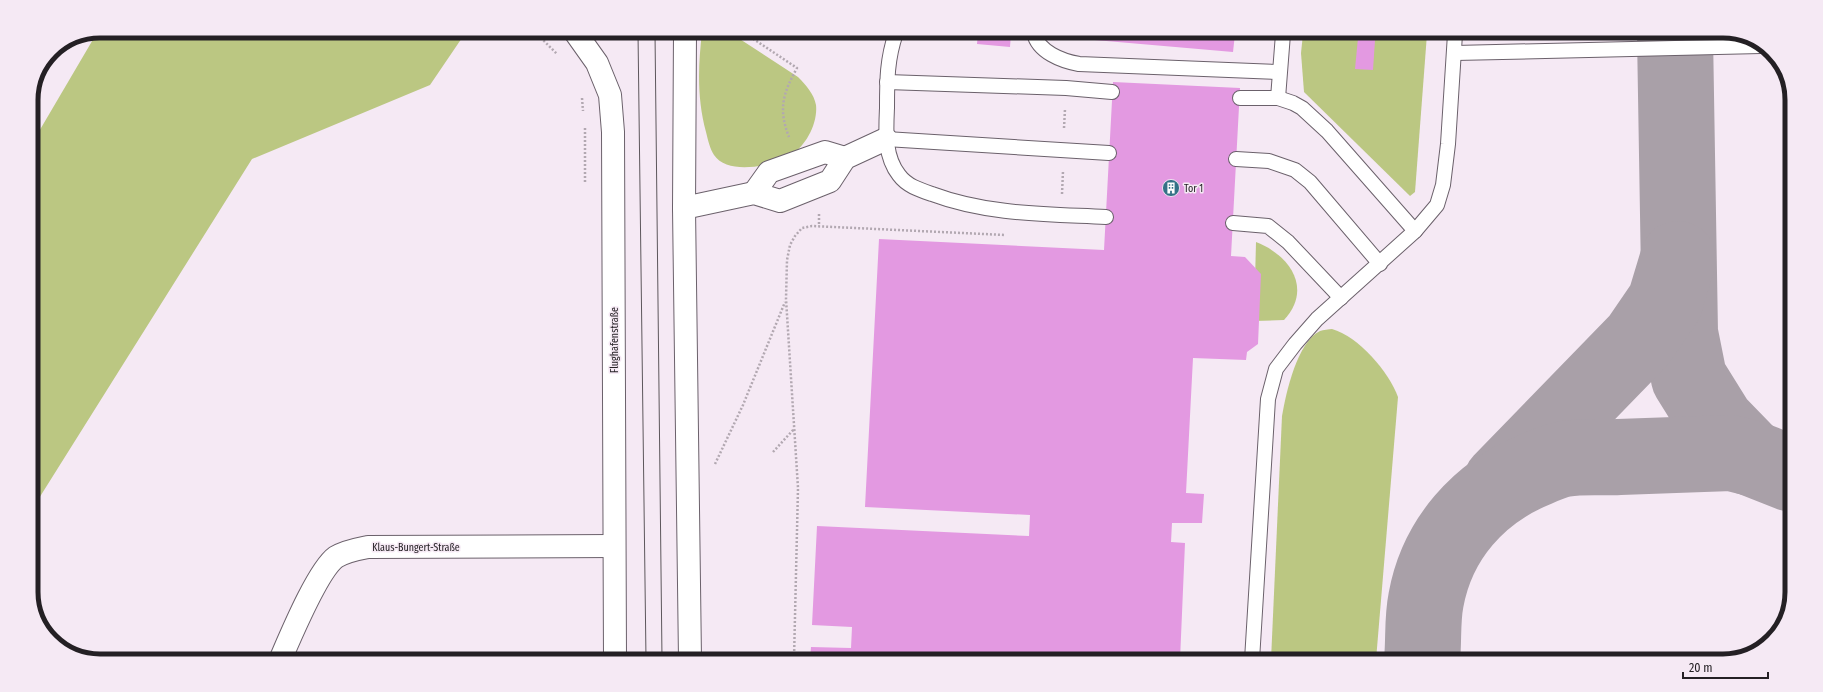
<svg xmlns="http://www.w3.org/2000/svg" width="1823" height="692" font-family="'Fira Sans Condensed',sans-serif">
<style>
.green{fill:#bbc782}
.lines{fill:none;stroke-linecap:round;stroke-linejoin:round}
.taxiway{stroke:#a9a0a8;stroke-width:76}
.building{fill:#e399e1}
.service-casing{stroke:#6b616b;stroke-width:16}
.minor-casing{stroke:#6b616b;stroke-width:24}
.tertiary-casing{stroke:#6b616b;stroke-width:24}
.path{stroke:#b2a8b1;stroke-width:2.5;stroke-dasharray:2 2;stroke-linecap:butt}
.service{stroke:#fff;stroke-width:14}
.minor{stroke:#fff;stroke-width:22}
.tertiary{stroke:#fff;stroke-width:22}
.tram{stroke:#5d575c;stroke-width:1}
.labels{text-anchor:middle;stroke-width:3;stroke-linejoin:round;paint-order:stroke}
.poi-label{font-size:10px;fill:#242024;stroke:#f5e9f4;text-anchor:start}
.street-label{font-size:10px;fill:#242024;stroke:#f5e9f4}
.rim{fill:none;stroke:#242024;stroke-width:5}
</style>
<rect width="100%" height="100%" fill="#f5e9f4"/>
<g class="green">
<polygon points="98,31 466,32 430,85 252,159 31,511 31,145"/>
<path d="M 702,32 L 729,32 L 798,77 C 806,85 814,94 816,105 C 818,123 806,146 791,155 C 773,166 728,176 714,155 C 710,149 708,140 706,132 C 697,99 698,67 702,32 Z"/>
<polygon points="1303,34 1427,34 1415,192 1410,196 1304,92 1301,53"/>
<path d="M 1256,242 C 1290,255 1313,289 1284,320 L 1254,321 Z"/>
<path d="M 1332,329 C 1358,336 1389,372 1398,397 L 1376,660 L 1271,660 L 1282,416 C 1286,393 1297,342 1320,331 C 1323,330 1329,329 1332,329 Z"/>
</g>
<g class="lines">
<g class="taxiway">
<polyline points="1675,35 1680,333 1689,378 1717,423 1751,458"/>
<polyline points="1501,482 1639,340 1665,302 1678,259"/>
<path d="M 1422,660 C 1424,640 1422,620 1426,600 C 1437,539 1479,492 1536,469 C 1545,465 1555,461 1564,459 C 1582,456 1601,458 1619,457 C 1656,456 1694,454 1731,453 L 1751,458 L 1789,473"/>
</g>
</g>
<g class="building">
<polygon points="978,33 1011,33 1010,47 977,44"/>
<polygon points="1060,33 1118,33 1235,34 1233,52 1060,37"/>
<polygon points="1358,38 1375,40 1373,70 1355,69"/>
<polygon points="1113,82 1240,88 1231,256 1245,257 1261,274 1258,344 1247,352 1246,360 1193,358 1186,493 1204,494 1202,523 1172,523 1171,542 1185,543 1180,660 810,659 811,647 851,648 852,627 812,625 817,526 1029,536 1030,515 865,507 879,239 1104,250"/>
</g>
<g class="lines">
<g class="service-casing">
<g id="service">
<path d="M 896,33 C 887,59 887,80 887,108 C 886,130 884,156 899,175 C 907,186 920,190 932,194 C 988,215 1048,214 1106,217"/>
<path d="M 1034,33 C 1038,52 1062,61 1079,64 L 1279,72"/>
<polyline points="1455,53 1761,46"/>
<polyline points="887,82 1066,88 1112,92"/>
<polyline points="1240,98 1278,98 1293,103 1302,108 1327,131 1415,231"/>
<polyline points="1278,98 1283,34"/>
<polyline points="886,139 1109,153"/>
<polyline points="1236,159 1269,161 1295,170 1310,182 1380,264"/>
<polyline points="1233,223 1268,226 1288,242 1341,298"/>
<polyline points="1252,660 1268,399 1276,369 1295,344 1317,319 1415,231 1437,205 1443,185 1448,144 1455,34"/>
</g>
</g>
<g class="minor-casing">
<g id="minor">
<polyline points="685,32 684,208 690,659"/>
<polyline points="754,193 769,172 825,152 845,158"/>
<polyline points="684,208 754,193 780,201 830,181 845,158 886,139"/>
<path d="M 281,658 C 291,635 318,570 336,557 C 346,551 358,549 368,547 L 614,546"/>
</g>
</g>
<g class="tertiary-casing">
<polyline id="tertiary" points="575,32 597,63 610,95 613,132 615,658"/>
</g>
<g class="path">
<polyline points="535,32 557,54"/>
<path d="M 743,32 L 797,68 C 783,93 778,109 789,137"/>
<polyline points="582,98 583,111"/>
<polyline points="585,128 585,183"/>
<polyline points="1064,128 1065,109"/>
<polyline points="1062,194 1063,171"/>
<polyline points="819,214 819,226"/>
<polyline points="773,452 794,429"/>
<polyline points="715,464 743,405 785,302"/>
<polyline points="794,659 798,488 786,299 787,260 790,245 795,236 802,228 812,226 1005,235"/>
</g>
<use href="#service" class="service"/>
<use href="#minor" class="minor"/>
<use href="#tertiary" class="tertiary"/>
<g class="tram">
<polyline points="638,32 646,659"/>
<polyline points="655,32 662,659"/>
</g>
</g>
<defs>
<g id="building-disc" transform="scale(0.9)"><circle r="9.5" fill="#337187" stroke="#f5e9f4"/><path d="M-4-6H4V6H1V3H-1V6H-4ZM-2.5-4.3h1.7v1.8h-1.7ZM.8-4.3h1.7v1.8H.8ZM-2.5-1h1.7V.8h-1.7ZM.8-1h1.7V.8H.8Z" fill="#fff"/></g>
</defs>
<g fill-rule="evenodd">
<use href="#building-disc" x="1171" y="188"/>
</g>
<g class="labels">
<g class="poi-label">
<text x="1184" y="192">Tor 1</text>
</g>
<g class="street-label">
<text transform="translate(614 340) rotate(-90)" y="4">Flughafenstraße</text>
<text x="416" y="551">Klaus-Bungert-Straße</text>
</g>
</g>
<path d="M0 0H1823V692H0ZM100 38H1723A62 62 0 0 1 1785 100V592A62 62 0 0 1 1723 654H100A62 62 0 0 1 38 592V100A62 62 0 0 1 100 38Z" fill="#f5e9f4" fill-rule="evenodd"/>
<path class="rim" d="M100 38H1723A62 62 0 0 1 1785 100V592A62 62 0 0 1 1723 654H100A62 62 0 0 1 38 592V100A62 62 0 0 1 100 38Z"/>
<path d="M1683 672v6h85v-6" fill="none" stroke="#242024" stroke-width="2"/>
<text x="1689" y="672" font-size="12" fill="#242024" stroke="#f5e9f4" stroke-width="3" paint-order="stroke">20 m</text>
</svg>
